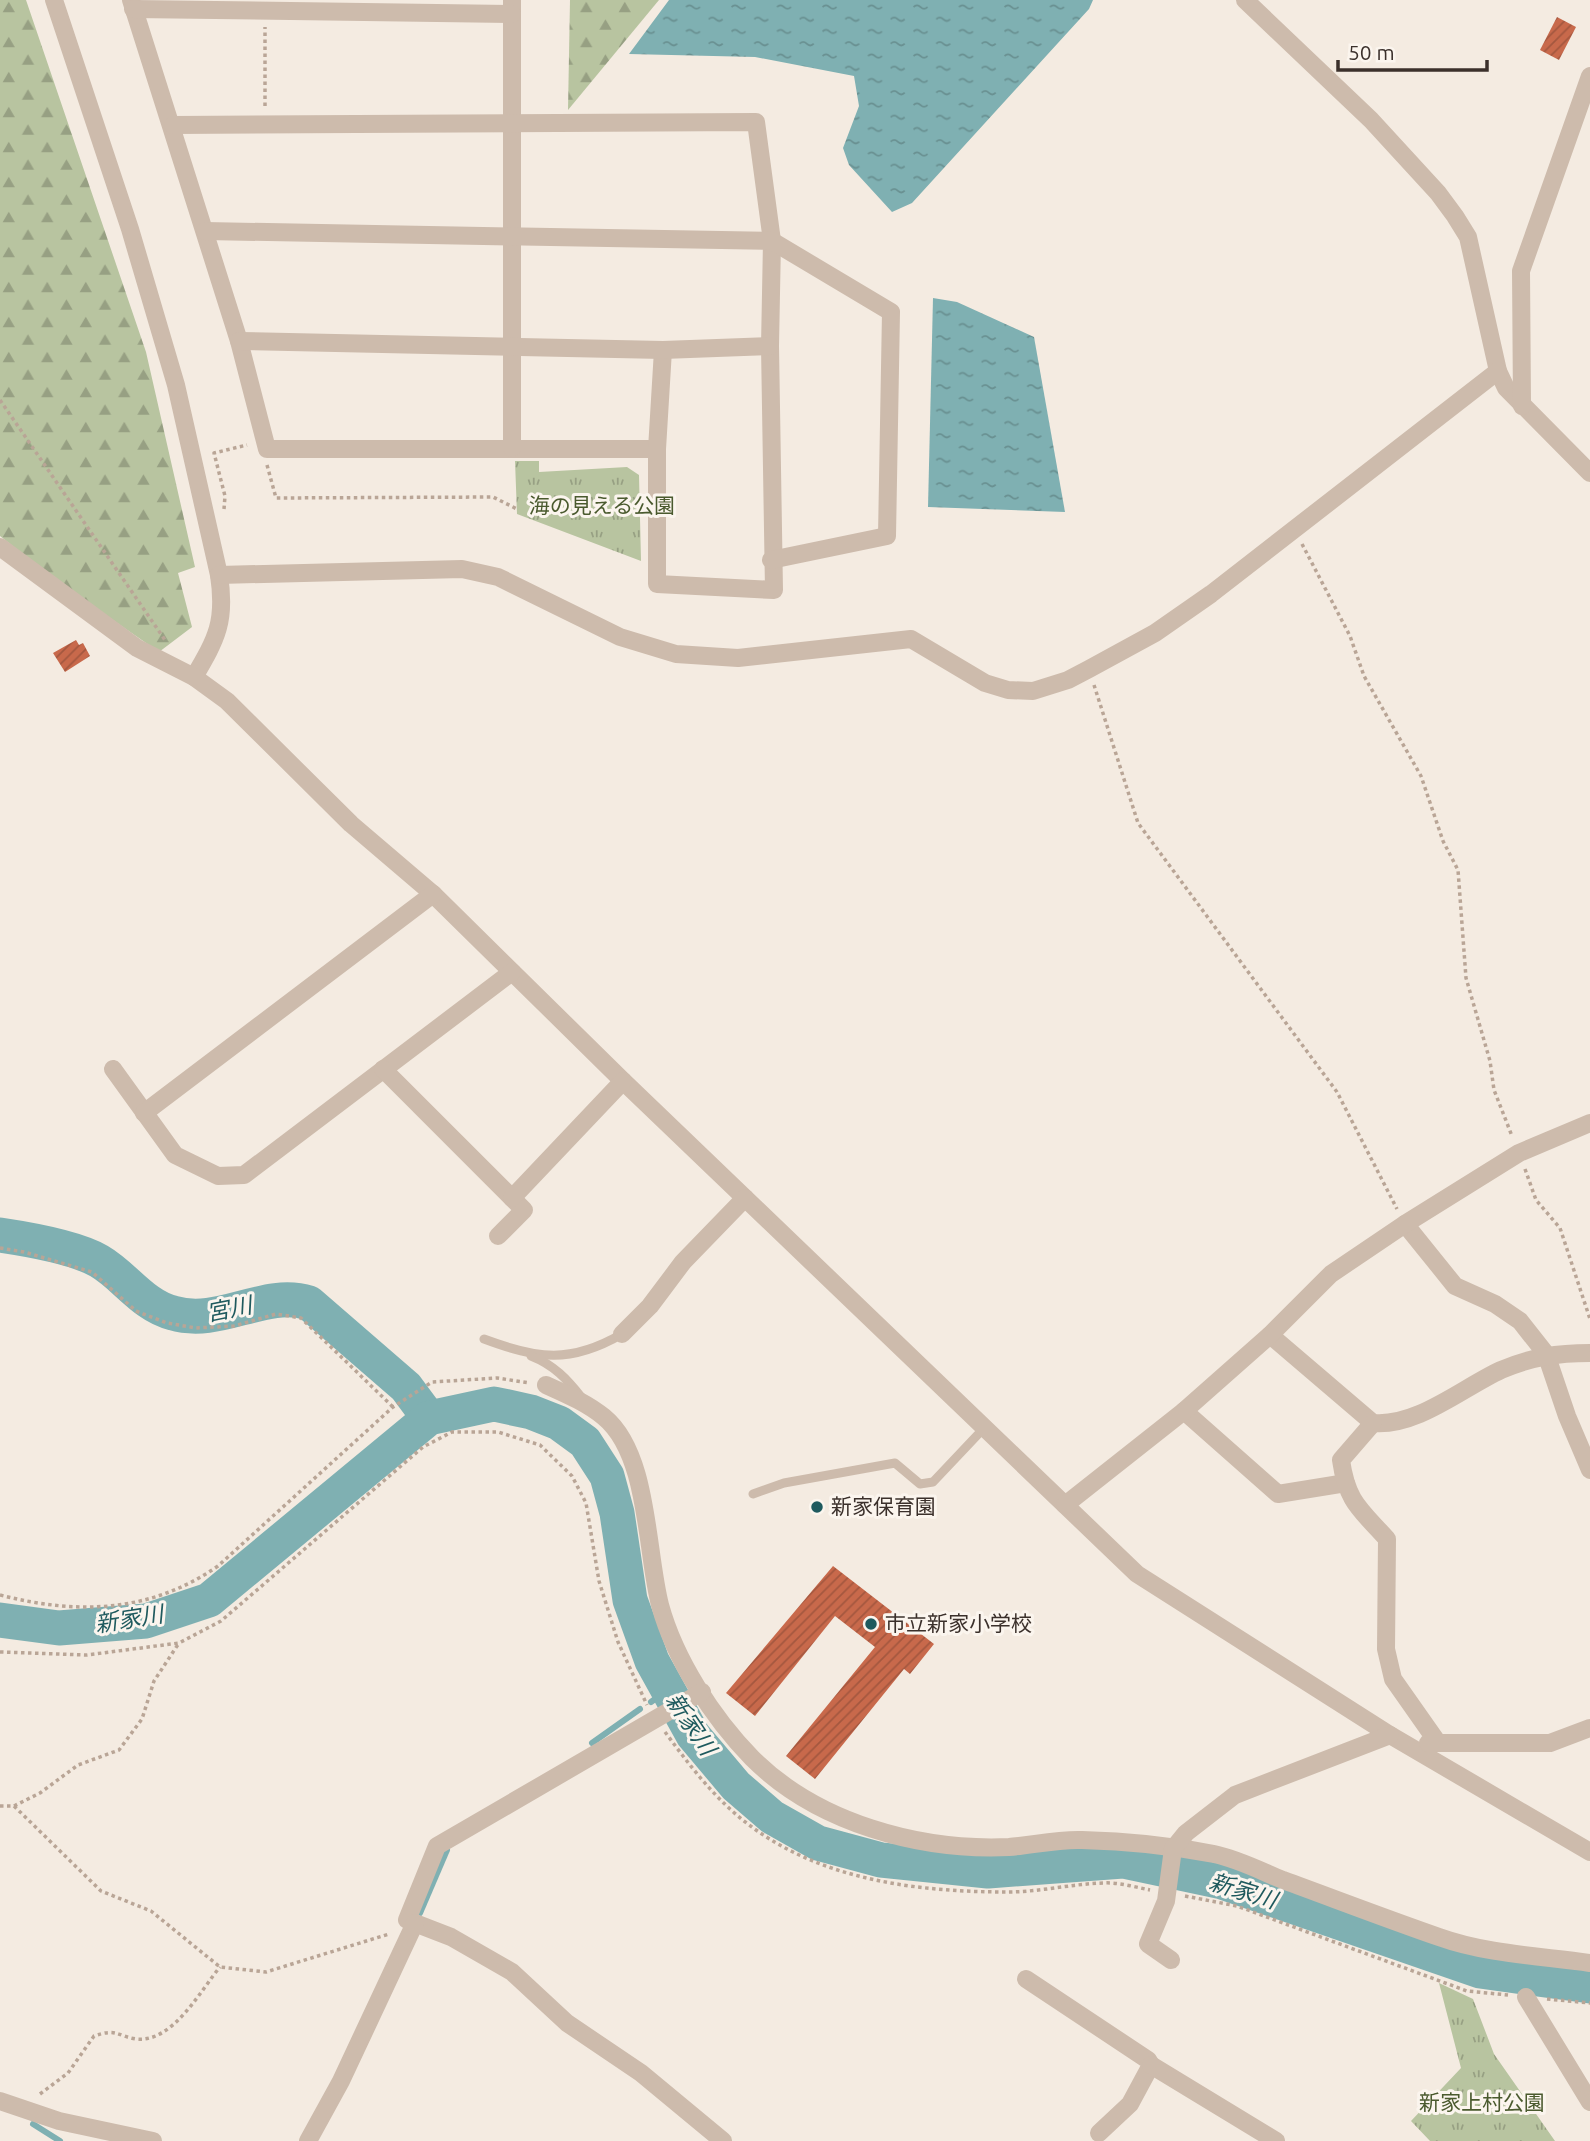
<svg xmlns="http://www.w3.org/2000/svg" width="1590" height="2141" font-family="Ubuntu,'Noto Sans JP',sans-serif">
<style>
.forest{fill:url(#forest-firs)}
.park{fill:url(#park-tufts)}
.water{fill:url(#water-ripples)}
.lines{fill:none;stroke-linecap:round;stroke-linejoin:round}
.stream{stroke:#7fb0b2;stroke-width:6}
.river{stroke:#7fb0b2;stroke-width:35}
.building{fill:url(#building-hatch)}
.path{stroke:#b9a596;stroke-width:3.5;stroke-dasharray:3.5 3.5;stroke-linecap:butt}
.service{stroke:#cdbbac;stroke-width:9}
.minor{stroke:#cdbbac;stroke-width:18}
.poi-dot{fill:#1f5a5e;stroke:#fbf5ee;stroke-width:2.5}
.labels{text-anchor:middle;stroke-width:6;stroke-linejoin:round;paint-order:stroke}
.park-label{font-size:21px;fill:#4a5a2e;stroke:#fbf5ee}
.poi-label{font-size:21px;fill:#3b302b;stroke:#fbf5ee;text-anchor:start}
.water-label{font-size:23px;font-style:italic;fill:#1f5a5e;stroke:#fbf5ee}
</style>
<defs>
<pattern id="forest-firs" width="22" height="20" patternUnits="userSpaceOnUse" patternTransform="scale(1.75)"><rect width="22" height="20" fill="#b8c4a0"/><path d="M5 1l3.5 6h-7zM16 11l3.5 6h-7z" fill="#97a083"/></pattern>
<pattern id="park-tufts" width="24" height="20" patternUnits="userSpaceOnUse" patternTransform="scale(1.75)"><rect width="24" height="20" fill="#b8c4a0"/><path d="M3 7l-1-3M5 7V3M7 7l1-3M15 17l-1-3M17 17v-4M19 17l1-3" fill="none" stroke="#97a083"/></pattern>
<pattern id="water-ripples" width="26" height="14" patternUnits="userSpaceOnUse" patternTransform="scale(1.75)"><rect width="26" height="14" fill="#7fb0b2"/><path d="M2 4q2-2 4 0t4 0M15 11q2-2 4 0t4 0" fill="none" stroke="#699091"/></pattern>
<pattern id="building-hatch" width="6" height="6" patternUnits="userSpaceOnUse" patternTransform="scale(1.75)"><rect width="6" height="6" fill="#c8694b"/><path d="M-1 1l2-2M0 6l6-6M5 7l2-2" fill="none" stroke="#a4573f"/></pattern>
</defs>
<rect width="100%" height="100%" fill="#f4ebe1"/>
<g class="forest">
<polygon points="0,0 26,0 146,352 195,567 178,573 192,627 159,652 61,584 0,536"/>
<polygon points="570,0 659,0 568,110"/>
</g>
<g class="park">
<polygon points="515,461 539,461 539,472 627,467 639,475 641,561 517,514"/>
<polygon points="1439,1983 1473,1999 1494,2054 1555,2141 1430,2141 1411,2121 1461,2068"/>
</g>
<g class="water">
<polygon points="669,0 1093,0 1089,9 912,203 892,212 849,165 843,148 859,106 854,76 755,57 629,54"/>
<polygon points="933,298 957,302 1034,337 1065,512 928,507"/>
</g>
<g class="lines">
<g class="stream">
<polyline points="651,1702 667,1690"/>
<polyline points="592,1743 640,1709"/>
<polyline points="420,1913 447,1850"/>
<polyline points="33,2124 60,2141"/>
</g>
<g class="river">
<path d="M 0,1235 C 27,1239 75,1247 99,1261 C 125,1276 142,1305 173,1313 C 220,1327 264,1289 309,1303 L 406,1387 L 429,1418"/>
<polyline points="0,1620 59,1628 146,1621 209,1600 429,1418 494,1404 531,1412 559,1423 585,1442 607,1476 617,1513 630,1600 652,1661 693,1735 736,1786 772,1817 818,1843 881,1860 988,1871 1123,1861 1222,1882 1480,1971 1590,1986"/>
</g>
</g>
<g class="building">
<polygon points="1557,17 1576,27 1559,60 1540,50"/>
<polygon points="76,640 79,645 83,643 90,656 65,672 53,653"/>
<polygon points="833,1566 934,1644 910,1674 904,1669 815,1779 786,1756 875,1647 835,1616 755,1716 726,1693"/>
</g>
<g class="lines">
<g class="path">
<polyline points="265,106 265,27"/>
<polyline points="0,400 165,640"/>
<polyline points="267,465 276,498 493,497 517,509"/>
<polyline points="224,509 225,496 214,453 247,445"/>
<polyline points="1302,544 1350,636 1364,676 1421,776 1443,841 1458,870 1466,978 1490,1061 1494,1090 1512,1136"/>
<polyline points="1094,685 1138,823 1337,1092 1397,1209"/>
<polyline points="1525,1169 1536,1200 1560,1228 1590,1319"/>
<polyline points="0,1248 24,1252 92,1272 136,1311 167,1323 196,1328 234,1326 276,1314 301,1318 393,1407"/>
<path d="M 0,1595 C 78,1615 150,1613 218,1566 L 393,1407 L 432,1382 L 497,1378 L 530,1383"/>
<polyline points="0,1652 87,1655 179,1643 221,1621 423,1447 452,1432 498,1432 540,1445 572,1476 586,1503 599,1581 618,1642 647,1705"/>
<path d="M 665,1732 C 685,1759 705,1786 730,1809 C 805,1878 909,1892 1008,1892 C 1039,1892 1071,1884 1103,1883 C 1118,1882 1135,1887 1150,1890"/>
<polyline points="0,1806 14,1806 40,1793 78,1765 119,1750 142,1719 154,1681 179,1643"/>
<polyline points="14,1806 101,1891 151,1911 220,1967 266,1972 389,1934"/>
<polyline points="1185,1896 1237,1906 1467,1991 1508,1995"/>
<polyline points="1547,1999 1590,2003"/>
<path d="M 40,2094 L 68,2073 L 94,2036 C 117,2028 117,2036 136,2039 C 173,2043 200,1991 220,1967"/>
</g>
<g class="service">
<path d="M 484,1339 C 538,1359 570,1364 622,1334"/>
<path d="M 531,1356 C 554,1365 567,1379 582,1398"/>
<polyline points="753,1494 784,1483 895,1463 920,1484 933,1482 985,1427"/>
</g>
<g class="minor">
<path d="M 54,0 L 130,229 L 176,385 L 219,575 C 226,621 217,638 194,677"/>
<polyline points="131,0 239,341 267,449 657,449"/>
<polyline points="512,0 512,448"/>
<polyline points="1245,0 1371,120 1438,193 1455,216 1468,237 1498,371 1506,388 1590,473"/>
<polyline points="133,9 512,14"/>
<polyline points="173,125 756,122 772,241 770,346 774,590 657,584 657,449 663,350"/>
<polyline points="205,231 772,241 891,312 887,536 771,560"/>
<polyline points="239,341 663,350 770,346"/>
<polyline points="1522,406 1521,271 1590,76"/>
<polyline points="0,547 137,648 194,677 227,701 351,824 433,894 623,1081 1137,1574 1390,1735 1590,1852"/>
<polyline points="219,575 462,569 498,577 620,637 676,654 738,658 911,639 985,683 1008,690 1033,691 1068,680 1089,669 1155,633 1211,594 1498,371"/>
<polyline points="113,1069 175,1155 218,1176 244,1175 512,972"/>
<polyline points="383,1069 524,1210 498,1236"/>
<polyline points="144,1113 433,894"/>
<polyline points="512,1198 623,1081"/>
<polyline points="1405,1224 1455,1286 1495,1304 1520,1321 1546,1354 1567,1416 1590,1470"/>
<polyline points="622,1334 650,1306 683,1262 745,1198"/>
<path d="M 1270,1335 L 1373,1423 C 1417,1427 1462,1388 1501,1370 C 1531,1357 1558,1353 1590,1353"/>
<path d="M 546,1385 C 566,1394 587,1403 604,1417 C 649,1454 646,1551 660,1605 C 675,1660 713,1718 752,1758 C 817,1823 919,1851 1009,1847 C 1033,1845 1058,1839 1082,1840 C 1125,1841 1173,1846 1214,1854 C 1238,1859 1261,1871 1283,1880 C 1335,1899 1387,1919 1439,1937 C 1486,1954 1541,1956 1590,1963"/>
<polyline points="1184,1411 1278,1494 1346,1483"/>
<path d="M 1373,1423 L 1341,1460 C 1347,1502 1360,1509 1387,1539 L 1386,1649 L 1393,1679 L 1438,1743"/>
<polyline points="1065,1505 1184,1411 1270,1335 1331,1274 1405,1224 1519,1153 1590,1123"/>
<polyline points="702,1692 437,1846 407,1920 451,1937 512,1972 567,2023 641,2073 723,2141"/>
<polyline points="1428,1743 1550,1743 1590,1728"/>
<polyline points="1171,1960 1148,1944 1166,1901 1173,1849 1186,1833 1235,1795 1390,1735"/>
<polyline points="1026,1979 1148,2060 1151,2065 1130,2104 1099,2133"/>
<polyline points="1526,1997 1590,2102"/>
<polyline points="1151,2065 1276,2141"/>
<polyline points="0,2101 59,2121 153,2141"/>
<polyline points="308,2141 341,2081 415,1923"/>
</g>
</g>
<g class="poi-dot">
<circle cx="817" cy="1507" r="7"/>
<circle cx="871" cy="1624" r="7"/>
</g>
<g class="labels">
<g class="park-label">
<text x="602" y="513">海の見える公園</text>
<text x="1482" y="2110">新家上村公園</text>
</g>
<g class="poi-label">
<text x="831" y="1514">新家保育園</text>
<text x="885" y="1631">市立新家小学校</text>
</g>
<g class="water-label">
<text transform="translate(229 1309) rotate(-11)" y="8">宮川</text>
<text transform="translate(129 1619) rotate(-9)" y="8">新家川</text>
<text transform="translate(691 1724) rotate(56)" y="8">新家川</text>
<text transform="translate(1243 1891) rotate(17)" y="8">新家川</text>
</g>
</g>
<path d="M1338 60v10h149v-10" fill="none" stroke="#3b302b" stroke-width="3.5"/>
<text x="1348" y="60" font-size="21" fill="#3b302b" stroke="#fbf5ee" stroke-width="5" paint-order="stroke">50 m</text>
</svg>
